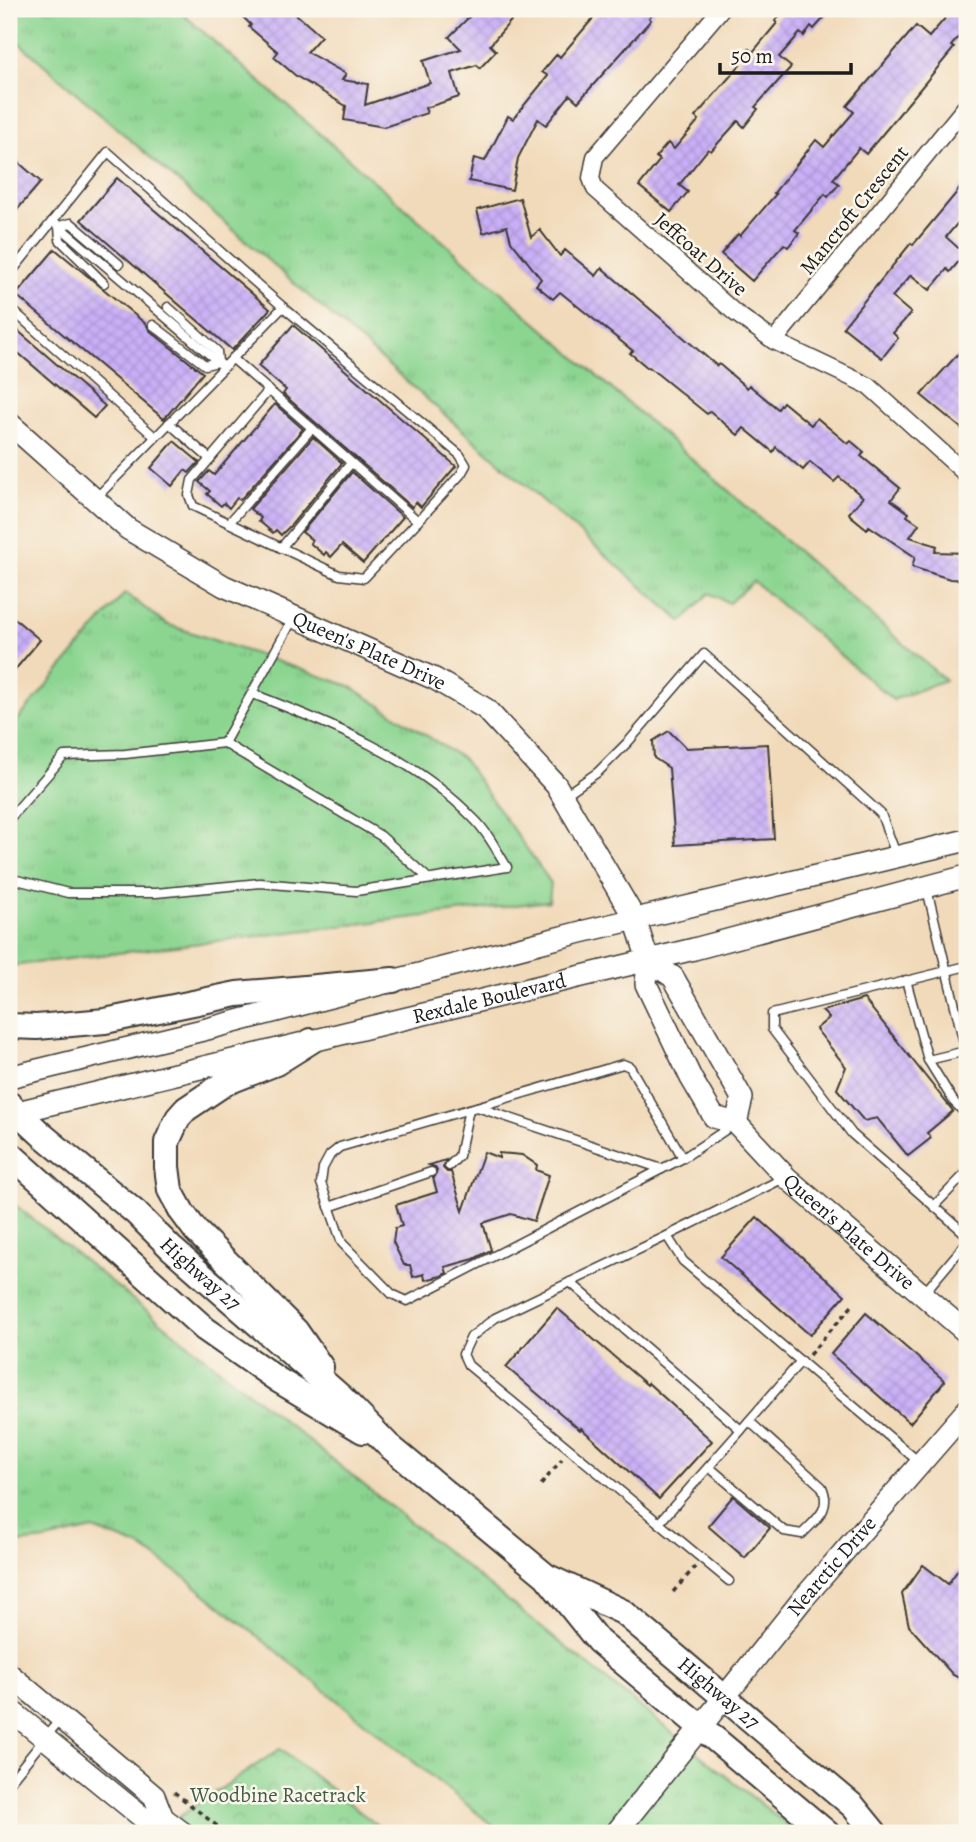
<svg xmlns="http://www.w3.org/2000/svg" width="976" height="1842" font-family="Alegreya,serif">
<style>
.grass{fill:url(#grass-tufts);stroke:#547856;stroke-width:2}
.park{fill:url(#park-crowns);stroke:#547856;stroke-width:2}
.building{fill:url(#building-cross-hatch)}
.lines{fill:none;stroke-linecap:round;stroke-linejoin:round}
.lane-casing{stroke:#3c3834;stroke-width:11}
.street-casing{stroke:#3c3834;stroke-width:19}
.secondary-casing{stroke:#3c3834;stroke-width:24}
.primary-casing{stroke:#3c3834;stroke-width:28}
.path{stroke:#3c3834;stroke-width:3.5;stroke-dasharray:5 5;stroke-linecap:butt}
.lane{stroke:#fff;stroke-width:8}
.street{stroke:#fff;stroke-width:16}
.secondary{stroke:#fff;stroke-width:21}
.primary{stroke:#fff;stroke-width:24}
.labels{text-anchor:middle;stroke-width:5;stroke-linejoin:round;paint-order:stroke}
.street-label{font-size:21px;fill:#1c1c1c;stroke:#fbf7ec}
.park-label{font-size:21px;fill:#435d45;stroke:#fbf7ec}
</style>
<defs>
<pattern id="grass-tufts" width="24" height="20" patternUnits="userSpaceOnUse" patternTransform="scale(1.75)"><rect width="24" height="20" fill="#8cd591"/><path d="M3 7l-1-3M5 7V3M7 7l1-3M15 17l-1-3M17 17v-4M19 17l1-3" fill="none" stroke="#78b67c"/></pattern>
<pattern id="park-crowns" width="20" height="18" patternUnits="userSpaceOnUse" patternTransform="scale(1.75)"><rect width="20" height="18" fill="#8cd591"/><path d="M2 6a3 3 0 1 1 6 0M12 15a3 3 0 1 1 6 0" fill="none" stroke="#78b67c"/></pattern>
<pattern id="building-cross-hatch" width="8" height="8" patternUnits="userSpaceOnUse" patternTransform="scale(1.75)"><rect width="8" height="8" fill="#c9aff7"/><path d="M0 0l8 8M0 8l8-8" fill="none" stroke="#ac96d3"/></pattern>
</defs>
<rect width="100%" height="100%" fill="#fbf7ec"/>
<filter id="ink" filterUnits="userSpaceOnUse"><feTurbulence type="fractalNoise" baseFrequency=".0143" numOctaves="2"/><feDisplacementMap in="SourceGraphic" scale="14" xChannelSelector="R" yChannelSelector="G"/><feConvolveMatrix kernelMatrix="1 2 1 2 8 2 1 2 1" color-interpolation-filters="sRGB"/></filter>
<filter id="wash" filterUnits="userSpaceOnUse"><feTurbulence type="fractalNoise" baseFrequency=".00686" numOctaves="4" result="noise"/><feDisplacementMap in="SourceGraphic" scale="28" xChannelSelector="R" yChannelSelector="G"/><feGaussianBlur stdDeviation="1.57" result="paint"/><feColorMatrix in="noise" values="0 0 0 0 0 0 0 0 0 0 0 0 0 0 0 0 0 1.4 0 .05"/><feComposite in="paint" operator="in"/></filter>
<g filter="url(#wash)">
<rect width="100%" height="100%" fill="#f1daba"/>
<g class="grass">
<polygon points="9,9 177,9 945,680 893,700 753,581 729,603 709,593 682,622 9,34"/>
<polygon points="125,593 166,624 350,686 463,759 551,883 549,901 9,966 9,730"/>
<polygon points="9,1200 797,1833 502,1833 184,1577 141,1547 93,1529 46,1540 9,1544"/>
</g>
<polygon class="park" points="280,1749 387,1833 155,1833"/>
<g id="blocks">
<g class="building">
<polygon points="235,9 290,9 321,36 307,52 346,74 342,80 368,84 365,105 430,83 423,61 461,49 449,37 477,9 521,9 490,45 496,51 480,68 477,65 452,73 459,97 425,108 427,113 384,127 344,120 346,106 296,76 274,57 278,52 249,27 251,25"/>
<polygon points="601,9 656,9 649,18 651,20 578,102 570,95 546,125 538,119 518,158 512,190 469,181 474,158 485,161 508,116 513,119 548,76 542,72 557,54 560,57"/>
<polygon points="785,9 832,9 814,29 811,26 804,36 800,33 779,57 791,67 755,107 758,109 744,127 738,121 711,151 708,149 679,185 688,192 671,212 639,186 660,160 656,157 668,143 674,149 699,120 695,117 740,65 738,63 749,49 753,52 777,23 775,21"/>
<polygon points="953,9 967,9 967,27 951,46 954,48 866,154 859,148 833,179 839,184 828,197 825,194 795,230 799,233 788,247 784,244 752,281 721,254 738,234 740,236 776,194 774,193 816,140 824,147 854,112 847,106 916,26 929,37"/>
<polygon points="9,154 41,182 9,219"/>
<polygon points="117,178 270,309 232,350 81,220"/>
<polygon points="967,180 967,212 946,237 965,254 950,272 947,269 930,290 911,275 892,297 911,313 893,333 898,338 882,358 843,327 911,243 913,245"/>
<polygon points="520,198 531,237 540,230 560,256 565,250 596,276 602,268 717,366 719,364 747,388 749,385 778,409 783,402 811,425 817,418 848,444 851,441 864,452 861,456 900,488 891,500 909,513 907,516 919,524 910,537 937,546 935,552 967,553 967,580 950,579 912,567 915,557 869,526 867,529 850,515 849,513 863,497 839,477 834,482 810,462 803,470 776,447 773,452 744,428 738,435 710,411 707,414 649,367 648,368 630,353 633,351 560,292 553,299 536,285 541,279 511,241 507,226 483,233 477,210"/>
<polygon points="55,249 147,325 149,330 203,373 164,419 16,295"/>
<polygon points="9,323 105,406 94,418 9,345"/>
<polygon points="293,325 456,466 421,507 416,502 412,507 283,394 286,390 258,366"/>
<polygon points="967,344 967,433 921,395"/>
<polygon points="275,404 303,429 240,500 237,498 229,508 224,503 221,506 207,494 210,491 199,482 209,471 214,475"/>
<polygon points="313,437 342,463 292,524 281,535 276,530 273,533 259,521 261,518 250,509"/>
<polygon points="174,441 199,462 189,473 185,470 172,486 151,468"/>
<polygon points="352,472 403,517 363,563 342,545 331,557 326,552 324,555 310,543 312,540 302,532"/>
<polygon points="9,614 40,640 9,677"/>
<polygon points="669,731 686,748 768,744 774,839 675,845 669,768 654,758 653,741"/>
<polygon points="864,999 953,1111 927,1133 931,1138 908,1156 877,1118 864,1121 837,1089 846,1067 816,1029 829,1018 822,1011"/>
<polygon points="484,1152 499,1158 499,1153 522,1155 537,1165 536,1170 549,1175 534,1221 511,1214 483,1223 491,1250 474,1259 445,1267 447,1273 441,1276 425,1280 424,1274 413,1277 410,1265 404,1265 393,1242 395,1228 402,1226 396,1205 437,1192 433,1178 437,1171 435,1167 429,1165 446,1160 443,1168 447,1172 451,1172 463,1211"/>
<polygon points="757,1217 845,1295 810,1335 721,1257"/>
<polygon points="557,1308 647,1385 648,1383 712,1441 659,1499 581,1428 580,1430 506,1367"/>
<polygon points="866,1313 945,1381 910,1423 831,1354"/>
<polygon points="733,1496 770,1528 745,1558 708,1526"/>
<polygon points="967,1557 967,1682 953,1675 909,1626 902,1594 923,1565 948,1584"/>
</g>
</g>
</g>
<g filter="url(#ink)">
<use href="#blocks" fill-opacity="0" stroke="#3c3834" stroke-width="2"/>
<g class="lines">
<g class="lane-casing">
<g id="lane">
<polyline points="53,221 224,367"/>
<polyline points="9,275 108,152 283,307 95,499"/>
<polyline points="104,283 60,240 59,226 71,223 119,264"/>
<polyline points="9,307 155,437"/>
<polyline points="283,307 460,455 466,465 461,474 418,521"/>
<polyline points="153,325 205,365 218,362 217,351 168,307"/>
<polyline points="232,358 418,521 364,578 339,575 193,506 189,495 192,480 269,390"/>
<polyline points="169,423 210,459"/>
<polyline points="229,523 312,428"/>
<polyline points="281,548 351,463"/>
<polyline points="224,743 381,836 429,879"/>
<polyline points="565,795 598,772 629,741 704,654 881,814 897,857"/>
<polyline points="9,819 64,756 125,754 224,743 293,619"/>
<path d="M 9,878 L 68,893 L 156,893 L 260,883 L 356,891 L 507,867 C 497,851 487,831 473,818 C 414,757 331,724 253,694"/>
<polyline points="927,889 967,1056"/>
<polyline points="967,966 772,1014 772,1029 852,1134 967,1235"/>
<polyline points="906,980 928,1060 966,1051"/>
<polyline points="928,1060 954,1102 967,1115"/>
<polyline points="477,1107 662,1169"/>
<polyline points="683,1158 630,1067 623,1064 340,1147 330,1155 323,1168 321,1183 342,1243 392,1294 407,1301 683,1158 733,1125"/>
<polyline points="449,1166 459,1156 469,1109"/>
<polyline points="784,1178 667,1236 683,1261 919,1462"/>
<polyline points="934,1206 967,1172"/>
<polyline points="329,1207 431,1172"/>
<polyline points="667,1236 495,1318 471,1337 463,1354 468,1365 729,1581"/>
<polyline points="570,1282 741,1430 801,1361"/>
<polyline points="924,1293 967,1242"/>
<path d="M 709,1467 L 784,1531 L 802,1534 C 816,1519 832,1510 822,1487 L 749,1421"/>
<polyline points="659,1523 741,1430"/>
<polyline points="9,1783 61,1718"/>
</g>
</g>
<g class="street-casing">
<g id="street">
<polyline points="721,9 595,157 591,178 595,189 734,312 774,341 869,386 967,475"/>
<polyline points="774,341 967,105"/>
</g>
</g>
<g class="secondary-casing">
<g id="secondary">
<path id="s1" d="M 9,423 L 128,529 L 224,586 L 435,679 L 486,709 L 556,785 L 635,919 L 648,960 L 646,984 L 691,1078 L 714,1117 L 736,1123 L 786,1177 L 967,1333"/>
<polyline points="648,960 673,977 742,1098 736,1123"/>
<polyline points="9,1077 207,1029 581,932 967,840"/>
<path id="s2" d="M 9,1114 L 694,949 L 967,876"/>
<polyline points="9,1674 154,1796 163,1818 183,1833"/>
<polyline points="9,1709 143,1818 163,1818"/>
<path id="s3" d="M 616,1833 L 802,1600 L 967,1410"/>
</g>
</g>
<g class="primary-casing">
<g id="primary">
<polyline points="9,1026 37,1027 105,1021 237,994 393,980"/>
<polyline points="311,1041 276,1063 225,1083 186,1109 178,1118 167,1142 167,1167 170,1190 182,1212 196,1231 296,1331 321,1367"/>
<path id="s4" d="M 9,1104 L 41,1134 L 136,1213 L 171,1248 L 341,1397 L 388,1445 L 546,1576 L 598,1641 L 827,1833"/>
<polyline points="9,1153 205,1329 278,1380 363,1431"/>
<path id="s5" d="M 550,1578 L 623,1612 L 853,1806 L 875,1833"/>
</g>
</g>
<g class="path">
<polyline points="809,1355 852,1306"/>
<polyline points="541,1485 562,1459"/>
<polyline points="673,1592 695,1567"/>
<polyline points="174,1792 226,1833"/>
</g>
<use href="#lane" class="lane"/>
<use href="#street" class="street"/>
<use href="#secondary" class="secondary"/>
<use href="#primary" class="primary"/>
</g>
</g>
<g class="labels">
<g class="street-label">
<text transform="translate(854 210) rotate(-51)" y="7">Mancroft Crescent</text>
<text transform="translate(701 254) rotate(41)" y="7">Jeffcoat Drive</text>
<text dy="7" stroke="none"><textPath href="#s1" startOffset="430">Queen's Plate Drive</textPath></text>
<text dy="7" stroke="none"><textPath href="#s2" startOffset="494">Rexdale Boulevard</textPath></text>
<text dy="7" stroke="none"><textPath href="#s1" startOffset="1216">Queen's Plate Drive</textPath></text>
<text dy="7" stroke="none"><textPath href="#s4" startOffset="256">Highway 27</textPath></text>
<text dy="7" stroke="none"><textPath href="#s3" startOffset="343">Nearctic Drive</textPath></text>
<text dy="7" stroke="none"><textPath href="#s5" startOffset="206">Highway 27</textPath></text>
</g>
<g class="park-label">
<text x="278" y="1802">Woodbine Racetrack</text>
</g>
</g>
<rect width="976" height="1842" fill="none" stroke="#fbf7ec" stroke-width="35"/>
<path d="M720 63v10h131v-10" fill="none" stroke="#1c1c1c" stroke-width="3.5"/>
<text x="731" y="63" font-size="21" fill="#1c1c1c" stroke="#fbf7ec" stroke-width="5" paint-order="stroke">50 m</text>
</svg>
